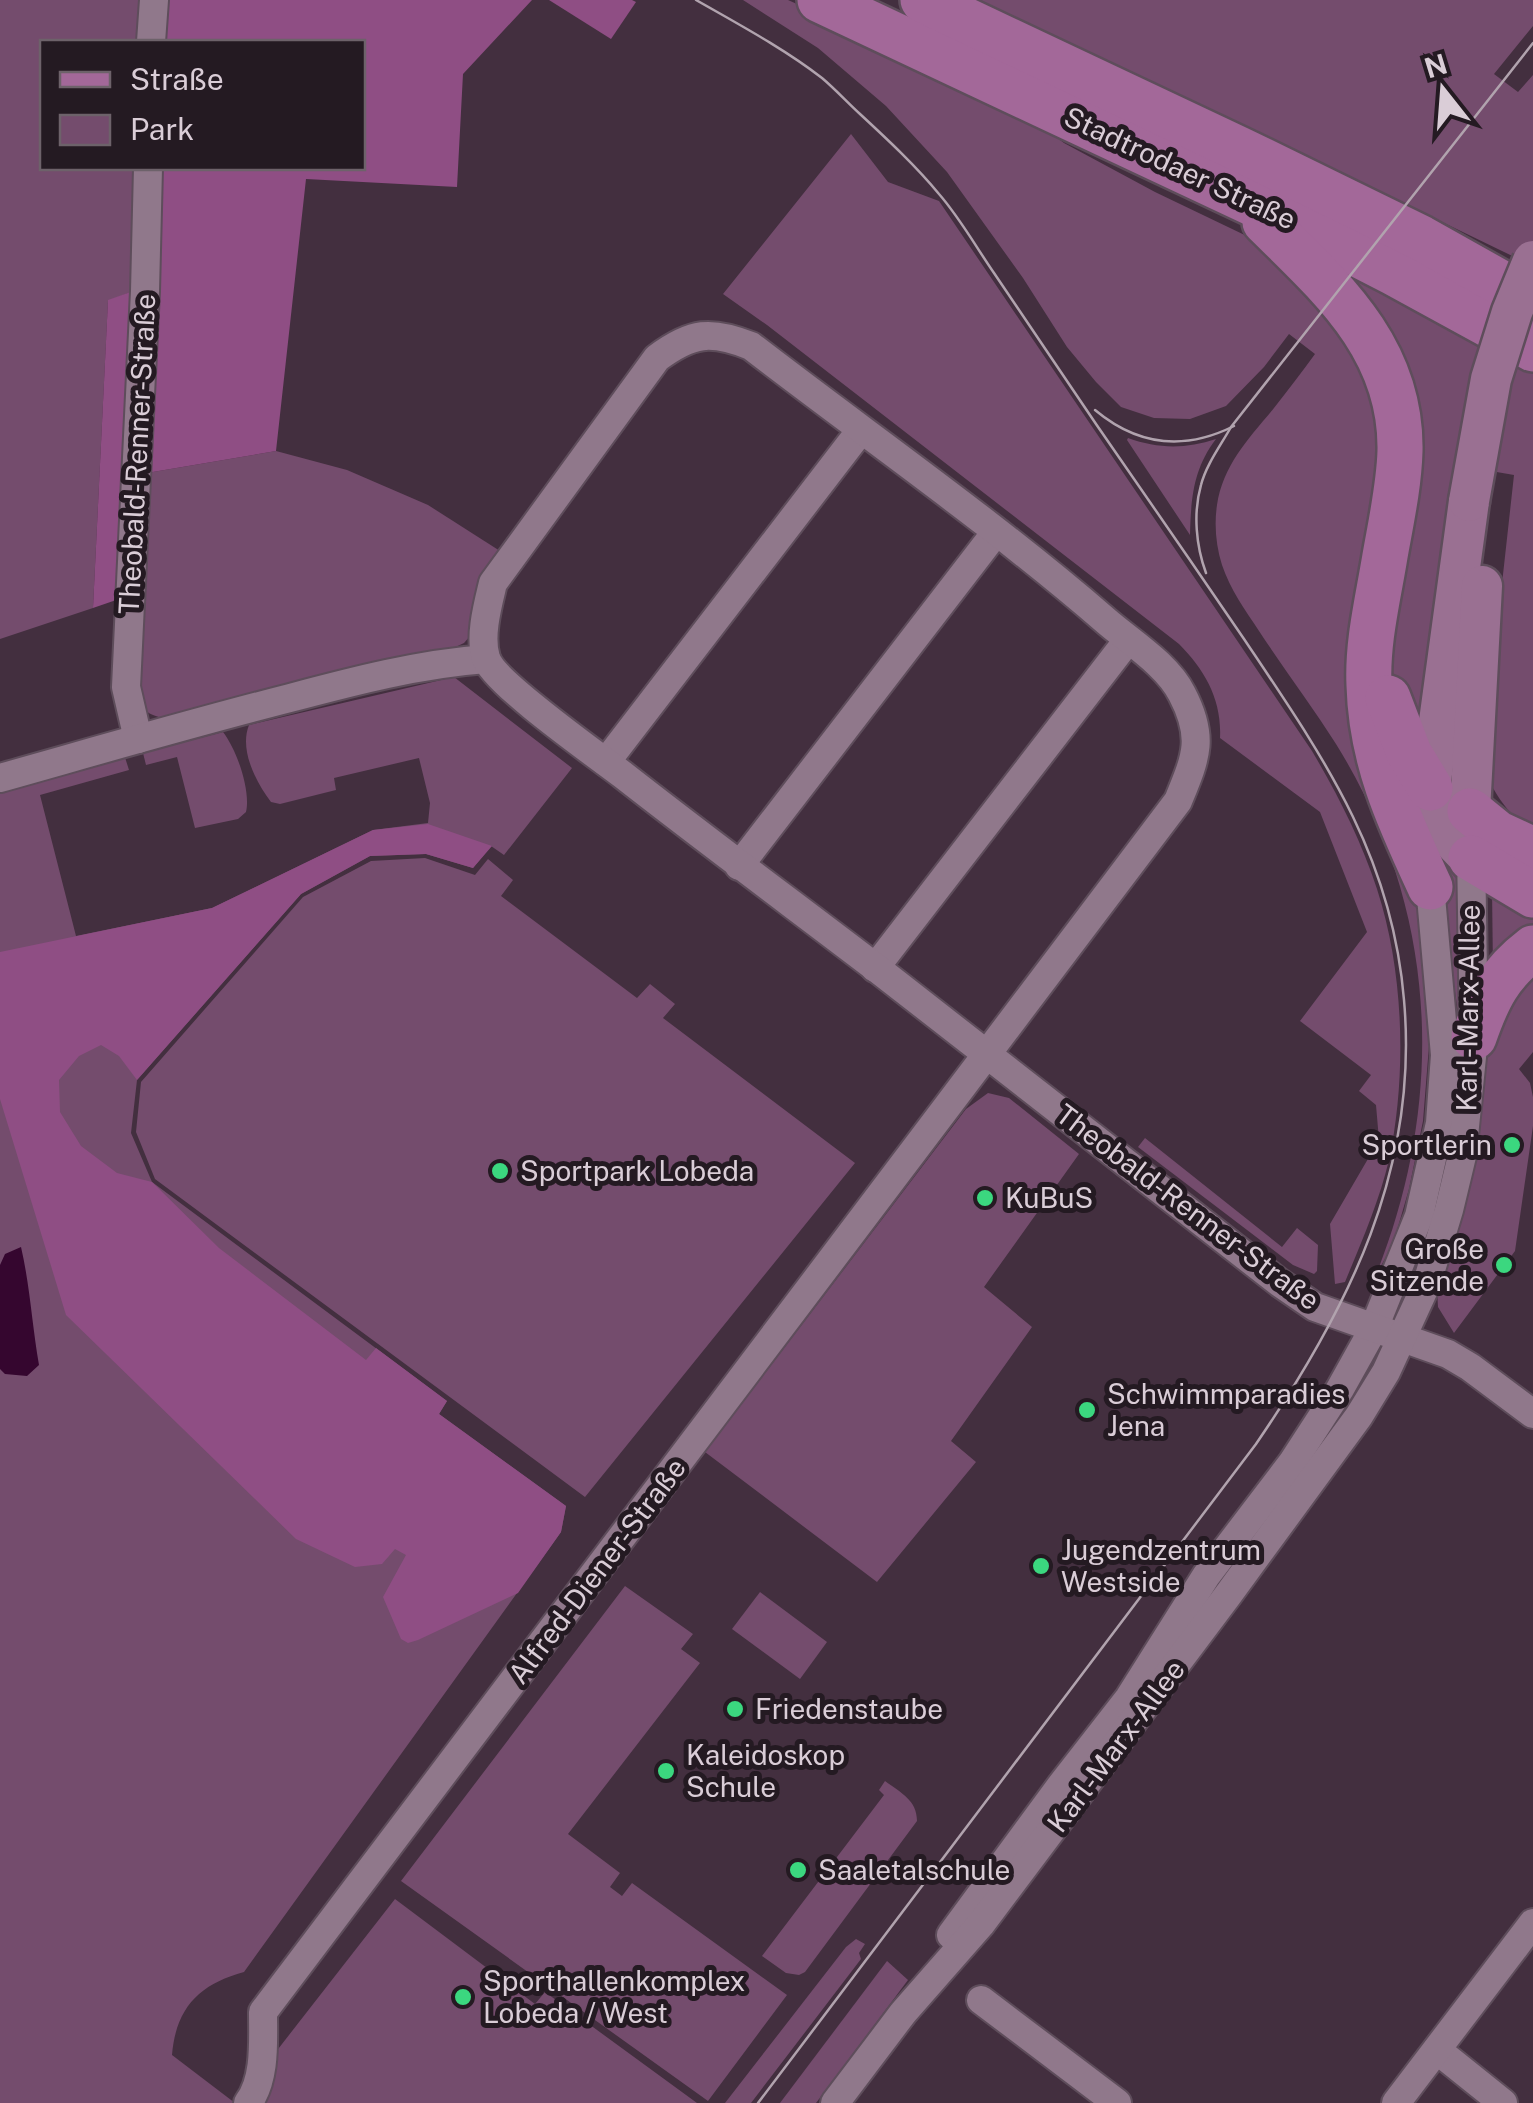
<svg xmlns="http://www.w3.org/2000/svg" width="1533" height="2103" font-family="'Public Sans',sans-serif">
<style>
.green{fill:#744c6d}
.forest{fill:#8f4e84}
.water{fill:#35062f}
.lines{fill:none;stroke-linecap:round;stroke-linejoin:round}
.minor-casing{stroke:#5e4d5b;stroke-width:32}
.secondary-casing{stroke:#5e4d5b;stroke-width:45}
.primary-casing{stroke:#5e4d5b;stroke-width:50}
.minor{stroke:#90788b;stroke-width:28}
.secondary{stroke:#9a7092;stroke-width:40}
.primary{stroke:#a36899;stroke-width:45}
.tram{stroke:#b1a3ae;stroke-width:2.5}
.secondary-bridge-casing{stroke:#5e4d5b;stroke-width:45;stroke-linecap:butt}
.secondary-bridge{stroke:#9a7092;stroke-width:40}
.poi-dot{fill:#3bd77f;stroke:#241a22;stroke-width:4}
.labels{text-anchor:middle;stroke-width:10;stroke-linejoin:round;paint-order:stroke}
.street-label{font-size:28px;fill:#dacdd7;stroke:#241a22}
.poi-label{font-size:28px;fill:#dacdd7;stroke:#241a22;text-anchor:start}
</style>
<rect width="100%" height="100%" fill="#432f3f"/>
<g class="green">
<polygon points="0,0 149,0 147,42 42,42 42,168 141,168 136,290 108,301 93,608 0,639"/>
<path d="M 743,0 L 788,0 L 808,9 L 1034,120 L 1064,143 L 1155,192 L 1253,239 L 1284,259 L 1384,396 L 1369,596 L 1418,881 L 1429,1046 L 1423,1121 L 1409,1189 L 1393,1244 L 1376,1275 C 1447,1097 1438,908 1336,744 C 1312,706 1284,669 1259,631 C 1245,610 1230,589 1222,565 C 1216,546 1214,525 1217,505 C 1223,465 1249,438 1274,408 C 1288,390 1302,372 1315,354 L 1289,334 L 1264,367 L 1226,406 L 1190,419 L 1154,418 L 1121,407 L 1096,382 L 1067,347 L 1023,278 L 947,172 L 886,106 L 818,48 Z"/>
<polygon points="959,0 1533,0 1533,26 1494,74 1518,92 1533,75 1533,266 1376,190"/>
<path d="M 851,134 L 888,182 L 939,201 L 1312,751 C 1338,795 1361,840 1377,889 C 1404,972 1407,1075 1389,1160 C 1379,1202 1361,1243 1345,1282 L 1335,1284 L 1330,1224 L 1379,1140 L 1376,1105 L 1359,1091 L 1371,1075 L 1300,1021 L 1367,932 L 1320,812 L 1220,738 C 1222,700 1205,670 1179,644 L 767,325 L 723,294 Z"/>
<path d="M 1319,248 L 1533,371 L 1533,828 C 1513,818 1504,807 1493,788 L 1494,656 L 1514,475 L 1462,466 L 1424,765 L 1391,675 L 1389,617 L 1408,439 Z"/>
<path d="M 1128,438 C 1158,449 1186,449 1216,439 C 1193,469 1191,499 1190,535 L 1127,440 Z"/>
<path d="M 276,451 L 347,470 L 428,505 L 500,551 L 471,635 L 464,643 L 443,653 L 165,719 C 144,713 142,710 134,691 L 141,474 Z"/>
<path d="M 454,677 L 572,768 L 504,855 L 491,846 L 473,868 L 426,854 L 370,856 L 301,894 L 137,1080 L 131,1133 L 152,1182 L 447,1401 L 439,1414 L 566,1506 L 561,1532 L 244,1972 C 200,1984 176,2007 172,2055 L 235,2103 L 0,2103 L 0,785 L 123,751 L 129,770 L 40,795 L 76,936 L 212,908 L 373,830 L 428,823 L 430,803 L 419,758 L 334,778 L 336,790 L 280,804 L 271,802 C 256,782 239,750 249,725 Z"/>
<path d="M 223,732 C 237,750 251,791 246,812 L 238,819 L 195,828 L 177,757 L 146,765 L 143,753 Z"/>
<polygon points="425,858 475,875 488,859 513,880 501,896 637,998 650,984 675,1004 663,1018 855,1163 585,1497 155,1179 136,1132 141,1082 303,897 371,861"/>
<polygon points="1441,860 1460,869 1465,973 1459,1019 1443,910"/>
<polygon points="1492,889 1533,907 1533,936 1493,971"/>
<polygon points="1533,963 1533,1052 1519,1069 1530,1083 1533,1097 1533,1126 1515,1251 1454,1333 1438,1307 1437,1290 1455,1241 1474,1160 1492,1022"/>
<polygon points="988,1093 1009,1098 1079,1154 984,1287 1032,1327 951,1441 976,1462 877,1582 705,1452 966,1109"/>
<polygon points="1145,1138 1282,1247 1297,1228 1318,1245 1317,1271 1314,1274 1293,1265 1138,1147"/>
<polygon points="625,1586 693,1634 681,1649 700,1663 568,1834 620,1873 610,1887 622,1896 632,1883 787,1995 708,2101 401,1881"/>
<polygon points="760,1592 827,1642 800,1679 732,1629"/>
<path d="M 885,1781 C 901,1793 917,1800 917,1821 L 805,1972 L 799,1975 L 786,1973 L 762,1956 L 884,1795 L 879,1790 Z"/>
<polygon points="395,1899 535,2004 545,1992 697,2103 236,2103"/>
<polygon points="856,1939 865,1944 859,1953 861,1959 751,2103 725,2103 846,1947"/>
<polygon points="887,1961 908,1980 816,2103 780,2103"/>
</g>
<g class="forest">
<polygon points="161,0 532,0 463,74 457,187 306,179 276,451 141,474 156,168 362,168 362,42 161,42"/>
<polygon points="549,0 632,0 636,2 611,39"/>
<polygon points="136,290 122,598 93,608 108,300"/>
<polygon points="428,824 492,846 473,868 426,854 370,856 301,894 137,1080 119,1056 101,1045 79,1056 59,1080 60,1112 81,1146 117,1173 152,1182 219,1248 366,1360 376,1348 447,1401 439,1414 566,1506 561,1532 518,1593 418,1640 408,1643 401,1639 383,1597 406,1555 395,1549 382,1564 355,1567 296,1539 66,1315 0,1099 0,952 212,908 373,830"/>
</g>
<path class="water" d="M 21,1247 C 30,1286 32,1325 39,1365 L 27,1376 L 5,1374 L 0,1369 L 0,1265 L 5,1254 Z"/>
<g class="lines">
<g class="minor-casing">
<g id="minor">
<polyline points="151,42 154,0"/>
<polyline points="138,739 126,687 145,291 148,168"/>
<polyline points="606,762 861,430"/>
<path d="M 0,778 C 96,751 192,723 290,698 C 354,681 419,664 486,659"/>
<polyline points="739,866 996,532"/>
<polyline points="875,968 1128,640"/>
<polyline points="951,1935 1062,1784 1129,1698 1206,1576 1292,1463 1340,1389 1374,1328 1419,1216 1440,1123 1445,1055 1429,874"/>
<polyline points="981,2000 1117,2103"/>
<polyline points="1437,2050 1503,2103"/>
<path d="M 248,2103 C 266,2079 263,2041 263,2012 L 1178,801 C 1196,757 1205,738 1182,694 C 1167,664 1130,642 1105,620 C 993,523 869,437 751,346 C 711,330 692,332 657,358 L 493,583 C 488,604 479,636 486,658 C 493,682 597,755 623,775 C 706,840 791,903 875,967 C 1010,1072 1145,1177 1280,1283 L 1315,1307 L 1448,1354 L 1470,1367 L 1533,1414"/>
<polyline points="835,2103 903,2013 981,1924 1228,1595 1359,1416 1386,1372 1427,1283 1449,1210 1462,1156 1474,1037 1471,849"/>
<polyline points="1396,2103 1533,1923"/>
</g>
</g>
<g class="secondary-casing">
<g id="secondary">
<path d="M 1469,501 L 1430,788 C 1438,816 1447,840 1471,858"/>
<polyline points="1470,811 1482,586"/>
</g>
</g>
<g class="primary-casing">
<g id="primary">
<polyline points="820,0 1318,234 1394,273 1533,349"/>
<polyline points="923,0 1239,149 1421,238 1533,301"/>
<path d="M 1265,222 C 1332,288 1402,349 1400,451 C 1399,486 1391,522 1385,556 C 1378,599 1367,642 1369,685 C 1371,761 1399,820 1430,887"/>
<polyline points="1388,698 1409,753 1430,788"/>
<polyline points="1470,811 1497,833 1533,850"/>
<polyline points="1471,858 1533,895"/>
<path d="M 1474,1037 C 1488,997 1499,974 1533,948"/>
</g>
</g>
<use href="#minor" class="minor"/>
<use href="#secondary" class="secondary"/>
<use href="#primary" class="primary"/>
<g class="tram">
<path d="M 696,0 C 738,24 783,48 822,78 C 835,89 847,102 860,114 C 887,139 916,166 939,194 C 960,218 976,247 994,273 C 1028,323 1062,374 1096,424 C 1146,496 1195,567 1244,639 C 1323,757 1392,854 1404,1000 C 1419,1169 1349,1308 1256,1444 L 758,2103"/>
<path d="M 1095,410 C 1138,446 1184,451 1234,426"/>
<path d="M 1206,573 C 1196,546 1193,513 1201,485 C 1206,465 1221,445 1231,427 L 1533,43"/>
</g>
<g class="secondary-bridge-casing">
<polyline id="secondary-bridge" points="1469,501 1491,379 1512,312 1533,261"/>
</g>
<use href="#secondary-bridge" class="secondary-bridge"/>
</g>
<g class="poi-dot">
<circle cx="1512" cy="1145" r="10"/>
<circle cx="500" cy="1171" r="10"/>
<circle cx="985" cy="1198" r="10"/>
<circle cx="1504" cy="1265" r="10"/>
<circle cx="1087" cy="1410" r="10"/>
<circle cx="1041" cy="1566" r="10"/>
<circle cx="735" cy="1709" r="10"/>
<circle cx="666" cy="1771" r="10"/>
<circle cx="798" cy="1870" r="10"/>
<circle cx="463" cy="1997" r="10"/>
</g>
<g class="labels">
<g class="street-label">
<text transform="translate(1180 168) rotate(25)" y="10">Stadtrodaer Straße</text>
<text transform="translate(137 454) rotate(-87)" y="10">Theobald-Renner-Straße</text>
<text transform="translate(1468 1008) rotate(-89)" y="10">Karl-Marx-Allee</text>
<text transform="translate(1188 1207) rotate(37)" y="10">Theobald-Renner-Straße</text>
<text transform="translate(597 1571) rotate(-53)" y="10">Alfred-Diener-Straße</text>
<text transform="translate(1116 1746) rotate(-53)" y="10">Karl-Marx-Allee</text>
</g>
<g class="poi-label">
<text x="1492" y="1155" text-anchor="end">Sportlerin</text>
<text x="520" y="1181">Sportpark Lobeda</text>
<text x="1005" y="1208">KuBuS</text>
<text x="1484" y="1259" text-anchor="end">Große<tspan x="1484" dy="32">Sitzende</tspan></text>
<text x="1107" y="1404">Schwimmparadies<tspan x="1107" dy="32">Jena</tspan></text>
<text x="1061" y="1560">Jugendzentrum<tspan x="1061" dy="32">Westside</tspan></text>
<text x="755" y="1719">Friedenstaube</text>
<text x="686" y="1765">Kaleidoskop<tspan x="686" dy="32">Schule</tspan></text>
<text x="818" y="1880">Saaletalschule</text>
<text x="483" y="1991">Sporthallenkomplex<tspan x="483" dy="32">Lobeda / West</tspan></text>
</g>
</g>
<rect x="40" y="40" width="325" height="130" fill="#241a22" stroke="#6d626a" stroke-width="2.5"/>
<rect x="60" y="72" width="50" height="15" fill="#a36899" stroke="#6d626a" stroke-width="2.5"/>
<text x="130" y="90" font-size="30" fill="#dacdd7">Straße</text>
<rect x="60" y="115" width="50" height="30" fill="#744c6d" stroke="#6d626a" stroke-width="2.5"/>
<text x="130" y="140" font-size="30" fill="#dacdd7">Park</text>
<g transform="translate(1443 90) rotate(343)" stroke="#241a22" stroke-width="8" paint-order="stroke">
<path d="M0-8L18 38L0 25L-18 38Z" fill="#dacdd7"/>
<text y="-15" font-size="28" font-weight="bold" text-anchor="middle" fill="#dacdd7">N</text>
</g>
</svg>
